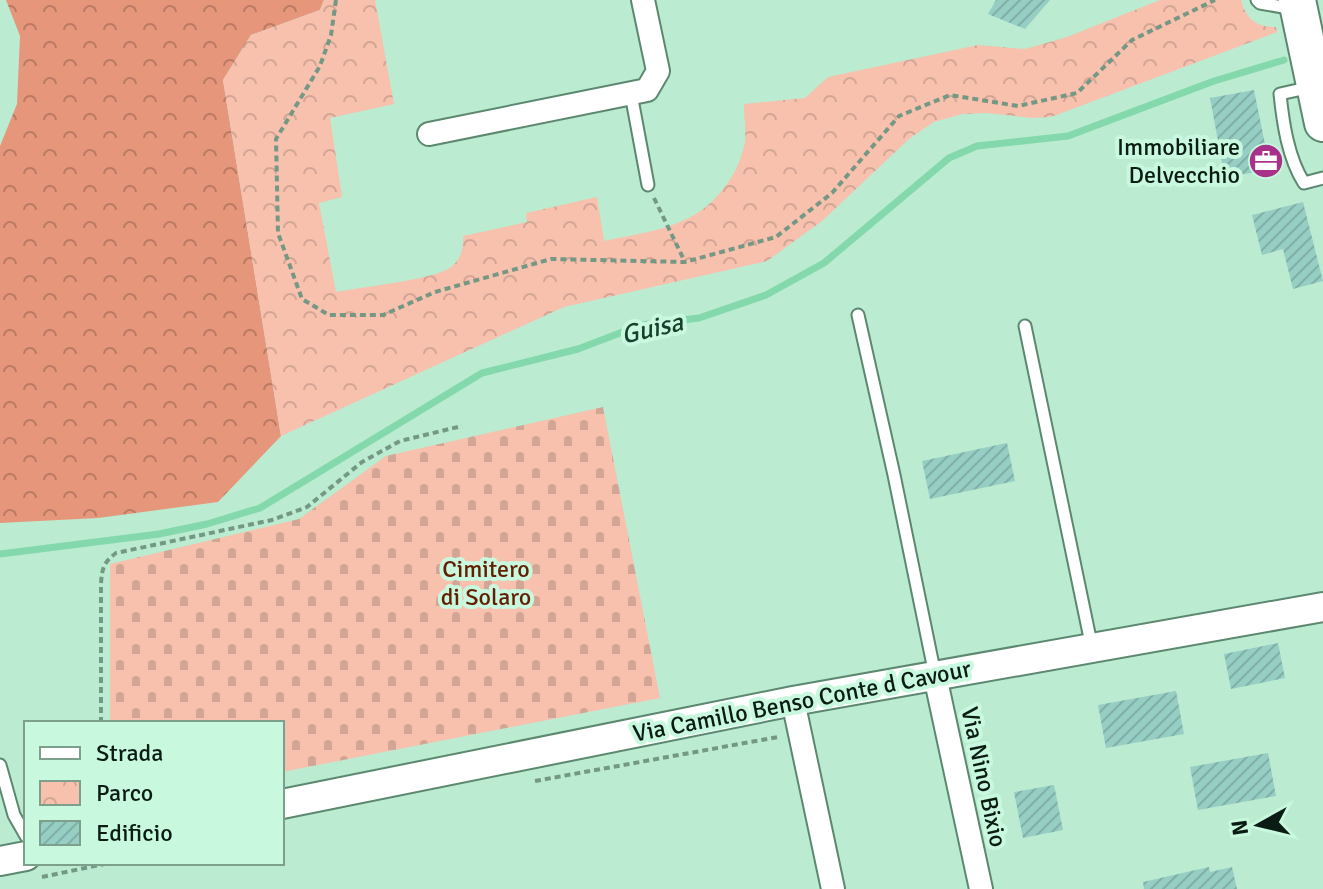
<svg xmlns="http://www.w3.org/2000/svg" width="1323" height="889" font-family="Signika,sans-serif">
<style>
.forest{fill:url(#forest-crowns)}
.cemetery{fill:url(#cemetery-stones)}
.park{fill:url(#park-crowns)}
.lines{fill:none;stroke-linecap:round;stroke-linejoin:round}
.stream{stroke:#83d8ac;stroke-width:7}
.building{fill:url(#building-hatch)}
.service-casing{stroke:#5c8870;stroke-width:15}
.minor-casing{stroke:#5c8870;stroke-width:26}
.tertiary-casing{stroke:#5c8870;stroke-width:32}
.primary-casing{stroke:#5c8870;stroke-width:40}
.path{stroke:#749884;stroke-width:4;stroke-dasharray:6 4;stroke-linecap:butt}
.service{stroke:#fff;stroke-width:11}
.minor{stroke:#fff;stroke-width:22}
.tertiary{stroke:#fff;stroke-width:28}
.primary{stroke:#fff;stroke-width:36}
.labels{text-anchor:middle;stroke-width:8;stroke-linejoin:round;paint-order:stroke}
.poi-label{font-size:24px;fill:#0a1c13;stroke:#c8f8dd;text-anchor:end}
.park-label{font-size:24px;fill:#631d00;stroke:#c8f8dd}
.street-label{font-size:24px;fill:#0a1c13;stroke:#c8f8dd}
.water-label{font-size:26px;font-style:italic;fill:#183e2c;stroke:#c8f8dd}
</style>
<defs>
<pattern id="forest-crowns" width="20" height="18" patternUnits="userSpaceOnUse" patternTransform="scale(2)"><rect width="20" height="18" fill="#e6967a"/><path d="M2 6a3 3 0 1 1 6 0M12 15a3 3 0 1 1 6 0" fill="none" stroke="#b97a63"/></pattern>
<pattern id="cemetery-stones" width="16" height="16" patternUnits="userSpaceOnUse" patternTransform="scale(2)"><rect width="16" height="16" fill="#f7c1ae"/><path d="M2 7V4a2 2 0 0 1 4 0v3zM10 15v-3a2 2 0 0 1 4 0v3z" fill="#d2a595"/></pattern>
<pattern id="park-crowns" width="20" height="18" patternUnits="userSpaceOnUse" patternTransform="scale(2)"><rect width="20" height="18" fill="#f7c1ae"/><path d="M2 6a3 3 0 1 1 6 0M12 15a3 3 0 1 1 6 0" fill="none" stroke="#d2a595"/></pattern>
<pattern id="building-hatch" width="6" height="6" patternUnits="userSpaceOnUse" patternTransform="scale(2)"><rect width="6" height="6" fill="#96cec3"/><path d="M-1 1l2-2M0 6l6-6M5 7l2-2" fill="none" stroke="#80b0a7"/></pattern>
</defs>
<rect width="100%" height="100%" fill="#bbebd0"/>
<polygon class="forest" points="6,0 324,0 320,10 251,35 223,80 281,436 218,502 98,518 0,523 0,146 17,104 20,36"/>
<polygon class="cemetery" points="603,407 660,698 282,772 282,723 110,723 110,564 299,519 386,456"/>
<path class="park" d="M 324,0 L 375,0 L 394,104 L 330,118 L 342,197 L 319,203 L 336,292 C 362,287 429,280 448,269 C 460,262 464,249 463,236 L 527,222 L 526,213 L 597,197 L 604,241 C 655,230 698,228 729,181 C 737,169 742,157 745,141 C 746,130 744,116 744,104 L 805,98 L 828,77 L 978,45 L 1025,49 L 1067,37 L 1160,0 L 1241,0 C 1246,19 1256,27 1276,27 L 1277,32 L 1051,117 L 1033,118 L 987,113 L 962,114 L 934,122 L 910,138 L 822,221 L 767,261 L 564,307 L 281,436 L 223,80 L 251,35 L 320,10 Z"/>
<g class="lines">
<polyline class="stream" points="0,554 159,534 207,524 260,508 482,373 578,349 641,325 699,318 766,295 824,263 949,158 977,146 1068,136 1214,81 1284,60"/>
</g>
<g class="building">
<polygon points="996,0 1050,0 1025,29 988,14"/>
<polygon points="1254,90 1270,169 1225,178 1210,98"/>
<polygon points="1303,202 1323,281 1293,289 1283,249 1262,255 1252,215"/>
<polygon points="1007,443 1015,481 930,499 922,461"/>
<polygon points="1278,643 1285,678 1231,689 1224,654"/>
<polygon points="1176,691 1184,734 1106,748 1098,705"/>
<polygon points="1268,753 1276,796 1198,810 1190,767"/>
<polygon points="1054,785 1063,830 1023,838 1014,792"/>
<polygon points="1209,867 1210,872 1232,867 1237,889 1144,889 1143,882"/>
</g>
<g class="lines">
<g class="service-casing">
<g id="service">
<polyline points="1257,0 1260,3 1294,9"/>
<path d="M 1311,87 L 1280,94 C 1283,123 1288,158 1304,183 L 1323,178"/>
<polyline points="631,94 648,185"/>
<polyline points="858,315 894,475 935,675"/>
<polyline points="1025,326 1092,648"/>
<polyline points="0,765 14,815 26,836"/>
</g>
</g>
<g class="minor-casing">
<g id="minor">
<polyline points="429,134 647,90 658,71 643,0"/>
<polyline points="935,676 981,889"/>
<polyline points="793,701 833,889"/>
</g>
</g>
<g class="tertiary-casing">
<g id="tertiary">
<polyline points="282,804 793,701 1323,607"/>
<polyline points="0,861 26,856"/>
</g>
</g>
<g class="primary-casing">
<polyline id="primary" points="1297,0 1323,123"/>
</g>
<g class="path">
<polyline points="336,0 331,35 320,66 276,139 278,233 302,299 329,315 383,315 435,292 551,259 685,262 776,237 832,193 899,116 950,95 1018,106 1077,93 1132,40 1215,0"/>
<polyline points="654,198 685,262"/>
<path d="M 101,723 L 101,583 C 102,568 104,562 116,553 L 272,520 L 307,507 L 362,462 L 400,441 L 462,426"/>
<polyline points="535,781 778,737"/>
<polyline points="42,877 109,863"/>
</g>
<use href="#service" class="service"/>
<use href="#minor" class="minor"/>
<use href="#tertiary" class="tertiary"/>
<use href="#primary" class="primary"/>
</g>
<defs>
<g id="office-disc" transform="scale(1.8)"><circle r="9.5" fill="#a83289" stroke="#c8f8dd"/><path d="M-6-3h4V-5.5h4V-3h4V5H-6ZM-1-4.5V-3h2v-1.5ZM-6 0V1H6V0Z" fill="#fff"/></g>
</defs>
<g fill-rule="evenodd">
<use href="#office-disc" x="1266" y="161"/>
</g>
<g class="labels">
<g class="poi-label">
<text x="1240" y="155">Immobiliare<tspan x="1240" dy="28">Delvecchio</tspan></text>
</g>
<g class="park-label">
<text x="486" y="577">Cimitero<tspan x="486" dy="28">di Solaro</tspan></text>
</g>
<g class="street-label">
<text transform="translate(802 701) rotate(-11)" y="8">Via Camillo Benso Conte d Cavour</text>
<text transform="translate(984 777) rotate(78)" y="8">Via Nino Bixio</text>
</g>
<g class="water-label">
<text transform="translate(652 328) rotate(-13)" y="9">Guisa</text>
</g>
</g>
<rect x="24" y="721" width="260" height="144" fill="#c8f8dd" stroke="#7ca08c" stroke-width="2"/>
<rect x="40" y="747" width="40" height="12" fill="#ffffff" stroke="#7ca08c" stroke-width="2"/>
<text x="96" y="761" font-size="24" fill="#0a1c13">Strada</text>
<rect x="40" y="781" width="40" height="24" fill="url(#park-crowns)" stroke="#7ca08c" stroke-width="2"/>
<text x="96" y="801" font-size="24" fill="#0a1c13">Parco</text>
<rect x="40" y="821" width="40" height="24" fill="url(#building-hatch)" stroke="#7ca08c" stroke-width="2"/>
<text x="96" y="841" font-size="24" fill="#0a1c13">Edificio</text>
<g transform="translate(1259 825) rotate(262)" stroke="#c8f8dd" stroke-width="6" paint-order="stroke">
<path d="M0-6L14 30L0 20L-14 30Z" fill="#0a1c13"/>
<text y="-12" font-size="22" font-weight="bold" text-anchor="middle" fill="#0a1c13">N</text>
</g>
</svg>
